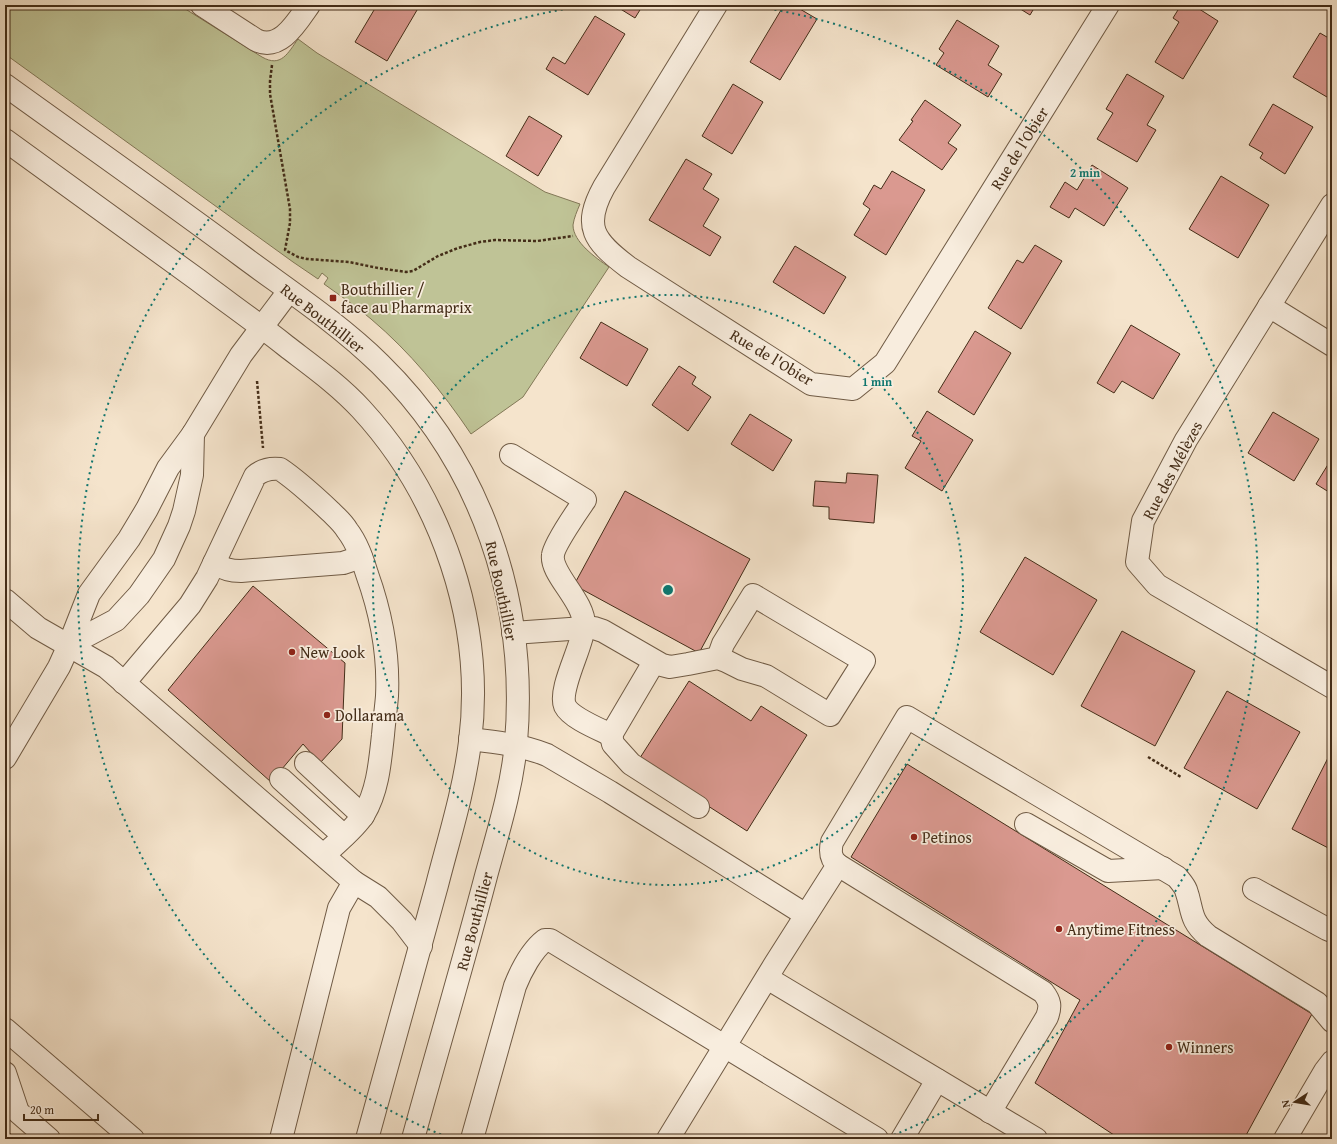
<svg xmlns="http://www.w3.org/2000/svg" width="1337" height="1144" font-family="'Gentium Book Plus',serif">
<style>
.green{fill:#bfc396;stroke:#827857}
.building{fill:#da9990;stroke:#442d18}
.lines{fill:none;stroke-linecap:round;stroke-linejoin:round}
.minor-casing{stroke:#705b45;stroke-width:24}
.path{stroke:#442d18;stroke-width:2.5;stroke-dasharray:3 2;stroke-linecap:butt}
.minor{stroke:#f8edde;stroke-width:22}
.ring{fill:none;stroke:#0f766e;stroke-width:2;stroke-dasharray:2 4}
.poi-dot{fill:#8f2418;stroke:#f8edde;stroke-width:1.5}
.labels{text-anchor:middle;stroke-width:3.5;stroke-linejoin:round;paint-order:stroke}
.street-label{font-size:16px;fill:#442d18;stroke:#f8edde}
.poi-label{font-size:16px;fill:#442d18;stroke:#f8edde;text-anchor:start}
.centre{fill:#0f766e;stroke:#f8edde;stroke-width:2}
.ring-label{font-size:12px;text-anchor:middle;font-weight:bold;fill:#0f766e;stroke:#f8edde;stroke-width:3.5;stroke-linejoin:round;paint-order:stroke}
</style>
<rect width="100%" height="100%" fill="#f5e4cc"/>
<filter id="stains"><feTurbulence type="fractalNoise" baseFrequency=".005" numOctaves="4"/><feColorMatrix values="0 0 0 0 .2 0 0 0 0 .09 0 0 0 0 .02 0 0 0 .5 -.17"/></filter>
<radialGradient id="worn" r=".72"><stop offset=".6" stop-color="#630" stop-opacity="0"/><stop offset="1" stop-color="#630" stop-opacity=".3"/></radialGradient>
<path class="green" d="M 5,5 L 179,5 L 262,57 C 281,68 288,53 298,39 L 317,53 L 545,192 L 580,204 C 577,211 574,218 573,225 C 573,242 596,258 609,267 L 523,397 L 471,434 C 442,391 410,352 371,319 C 356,306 339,295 324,284 L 328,278 L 322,273 L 318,279 L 293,262 L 5,54 Z"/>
<g class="building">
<polygon points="377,5 420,5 387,61 355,42"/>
<polygon points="614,5 643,5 635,18"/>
<polygon points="784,5 793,5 817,19 780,80 750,62"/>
<polygon points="1014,5 1036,5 1030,15"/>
<polygon points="1181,5 1193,5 1218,21 1183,79 1155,62 1179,22 1173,18"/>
<polygon points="595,16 625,34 588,95 546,69 553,57 565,64"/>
<polygon points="957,20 999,46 988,65 1002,74 988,97 936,65 944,53 939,49"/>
<polygon points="1320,33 1332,40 1332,100 1293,77"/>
<polygon points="1127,74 1164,96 1147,125 1156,130 1137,162 1097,139 1113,113 1106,109"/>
<polygon points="733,84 763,102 732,154 702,136"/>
<polygon points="925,100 961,125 948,143 957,149 942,170 899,140 913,121 911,120"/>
<polygon points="1273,104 1313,127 1285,174 1260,158 1263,153 1249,145"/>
<polygon points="529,116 562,136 538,176 506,156"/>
<polygon points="686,159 712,174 703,189 719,199 703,226 721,237 710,256 649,220"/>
<polygon points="1092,165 1128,188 1104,226 1075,208 1069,218 1050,207 1065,182 1077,190"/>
<polygon points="892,171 925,190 886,255 854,235 870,209 863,204 874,185 881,189"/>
<polygon points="1221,176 1269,205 1238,258 1189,229"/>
<polygon points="1035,245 1062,261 1021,329 988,308 1017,260 1023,263"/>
<polygon points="795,246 846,277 824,314 773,282"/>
<polygon points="601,322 648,349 627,386 580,358"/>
<polygon points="1131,325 1180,354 1153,399 1122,381 1114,393 1097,383"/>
<polygon points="975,331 1011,353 974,415 938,392"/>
<polygon points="679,366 696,377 692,384 711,397 688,431 652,405"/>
<polygon points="927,411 973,440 942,491 905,468 921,441 912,436"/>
<polygon points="1273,412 1319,439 1294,481 1248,453"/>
<polygon points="750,414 792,440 773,471 731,444"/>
<polygon points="1332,458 1332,494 1316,484"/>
<polygon points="847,473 878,475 874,523 829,519 829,507 813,506 815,481 846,483"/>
<polygon points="625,491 750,559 699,653 574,585"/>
<polygon points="1025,557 1097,600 1053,675 980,632"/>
<polygon points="253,586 345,663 342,739 320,763 303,744 271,782 168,690"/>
<polygon points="1122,631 1195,671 1155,746 1081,706"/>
<polygon points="689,681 751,721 761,706 807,735 747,831 638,761"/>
<polygon points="1227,691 1300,732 1257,809 1184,768"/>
<polygon points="1331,752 1332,753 1332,850 1292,829"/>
<polygon points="907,764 1312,1014 1244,1139 1120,1139 1035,1083 1080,1000 851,857"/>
<polygon points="5,1129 16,1139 5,1139"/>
</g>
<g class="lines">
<g class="minor-casing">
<g id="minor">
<path d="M 202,5 L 256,40 C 280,52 297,22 309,5"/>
<path d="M 716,5 L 604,187 C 582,227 594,241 628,267 L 811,384 L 853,389 L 885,363 L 1108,5"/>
<path d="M 5,85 C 84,142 164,198 242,256 C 289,291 338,323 380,364 C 482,464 528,602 516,743 C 512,788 498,832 486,876 C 463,964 437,1051 413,1139"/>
<path d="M 5,140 C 69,186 133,233 198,280 C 227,302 257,323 286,346 C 312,366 339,385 361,409 C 442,497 485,623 470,742 C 464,791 449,838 437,885 C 414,970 390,1054 367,1139"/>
<polyline points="1332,205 1186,440 1143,521 1137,562 1157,585 1332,687"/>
<polyline points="1269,306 1332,345"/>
<path d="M 511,455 L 585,500 C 578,510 554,545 553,555 C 550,574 585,601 584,626 C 583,646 558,689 565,706 C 571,718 599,729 611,735 L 654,662"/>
<path d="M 214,563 C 223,569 230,571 241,571 L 343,563 L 361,557"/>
<polyline points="5,600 38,628 106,667 354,882 378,897 402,921 421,946"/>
<polyline points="513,633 584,628 594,628 603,631 662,665 670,667 688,664 718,658 726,661 742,669 766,676 830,715 864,661 753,595 723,644 718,658"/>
<polyline points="69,645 116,620 139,595 164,559 179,526 184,511 192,475 193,434"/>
<path d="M 124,683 L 190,605 L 207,578 L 255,476 C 262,470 271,468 280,469 C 298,481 315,497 331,512 C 337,518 343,523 347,530 C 357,543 362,558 367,574 C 381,613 389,654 387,696 C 386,709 384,722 383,735 C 380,762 378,790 364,814 C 355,829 336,843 324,855"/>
<polyline points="611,735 613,744 631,764 698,807"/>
<path d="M 470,739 C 496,742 522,745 547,755 L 610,792 L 806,915"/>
<polyline points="5,758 59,667 69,645 89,594 129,539 147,509 168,468 193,434 241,355 289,291"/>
<polyline points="306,763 363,816"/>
<polyline points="281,779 344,836"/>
<polyline points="1026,824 1108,871 1163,868"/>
<path d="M 838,865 L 1043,992 C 1050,1001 1051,1006 1047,1017 L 990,1112"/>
<polyline points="1254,889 1327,929 1332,931"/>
<polyline points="767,978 1036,1139"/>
<polyline points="5,1029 133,1139"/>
<polyline points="5,1073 18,1112 49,1139"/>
<polyline points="281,1139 339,908 354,882"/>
<path d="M 472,1139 L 515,986 C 521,971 532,950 545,940 L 550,940 L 877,1139"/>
<path d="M 668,1139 L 775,964 L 838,865 C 830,859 830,851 832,842 L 907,717 L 1177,877 C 1180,881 1184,885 1186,890 C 1193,910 1189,920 1208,936 L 1317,1003 L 1332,1021"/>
<polyline points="902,1139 937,1080"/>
<polyline points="1285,1139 1325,1071 1332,1062"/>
</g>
</g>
<g class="path">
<polyline points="272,65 270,81 270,94 290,209 290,223 285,250 298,257 307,259 349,262 378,268 406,272 413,271 438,256 458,248 480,242 495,240 537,241 573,236"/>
<polyline points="257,381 263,448"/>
<polyline points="1148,757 1181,777"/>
</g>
<use href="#minor" class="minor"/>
</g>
<g class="ring">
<circle cx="668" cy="590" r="295"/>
<path d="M452 1139A590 590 0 0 1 591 5M745 5A590 590 0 0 1 884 1139"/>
</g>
<g class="poi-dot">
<rect x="329" y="294" width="8" height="8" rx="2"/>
<circle cx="292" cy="652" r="4"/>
<circle cx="327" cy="715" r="4"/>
<circle cx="914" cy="837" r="4"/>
<circle cx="1059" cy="929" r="4"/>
<circle cx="1169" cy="1047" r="4"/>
</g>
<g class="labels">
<g class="street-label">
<text transform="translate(1019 148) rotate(-58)" y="6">Rue de l'Obier</text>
<text transform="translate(323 318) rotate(38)" y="6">Rue Bouthillier</text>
<text transform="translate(772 357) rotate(31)" y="6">Rue de l'Obier</text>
<text transform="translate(1172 470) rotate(-62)" y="6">Rue des Mélèzes</text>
<text transform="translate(502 591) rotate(78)" y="6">Rue Bouthillier</text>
<text transform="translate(474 921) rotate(-75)" y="6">Rue Bouthillier</text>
</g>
<g class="poi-label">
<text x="341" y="295">Bouthillier /<tspan x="341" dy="18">face au Pharmaprix</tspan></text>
<text x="300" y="658">New Look</text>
<text x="335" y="721">Dollarama</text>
<text x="922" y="843">Petinos</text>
<text x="1067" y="935">Anytime Fitness</text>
<text x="1177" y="1053">Winners</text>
</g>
</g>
<circle cx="668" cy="590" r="6" class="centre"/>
<g class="ring-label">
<text x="1085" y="177">2 min</text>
<text x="877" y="386">1 min</text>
</g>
<rect width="1337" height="1144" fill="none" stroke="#f5e4cc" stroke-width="20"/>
<rect x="6" y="6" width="1325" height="1132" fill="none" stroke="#442d18" stroke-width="2"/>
<rect x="10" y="10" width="1317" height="1124" fill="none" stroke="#442d18"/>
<g transform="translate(1295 1102) rotate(258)" stroke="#f8edde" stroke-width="3" paint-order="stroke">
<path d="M0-3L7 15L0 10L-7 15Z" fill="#442d18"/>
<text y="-6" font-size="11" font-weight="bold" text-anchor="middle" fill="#442d18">N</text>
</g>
<path d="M24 1114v6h74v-6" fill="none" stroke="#442d18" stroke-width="2"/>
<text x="30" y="1114" font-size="12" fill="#442d18" stroke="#f8edde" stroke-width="3" paint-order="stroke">20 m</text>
<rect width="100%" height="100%" filter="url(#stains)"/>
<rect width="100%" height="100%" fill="url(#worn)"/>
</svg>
